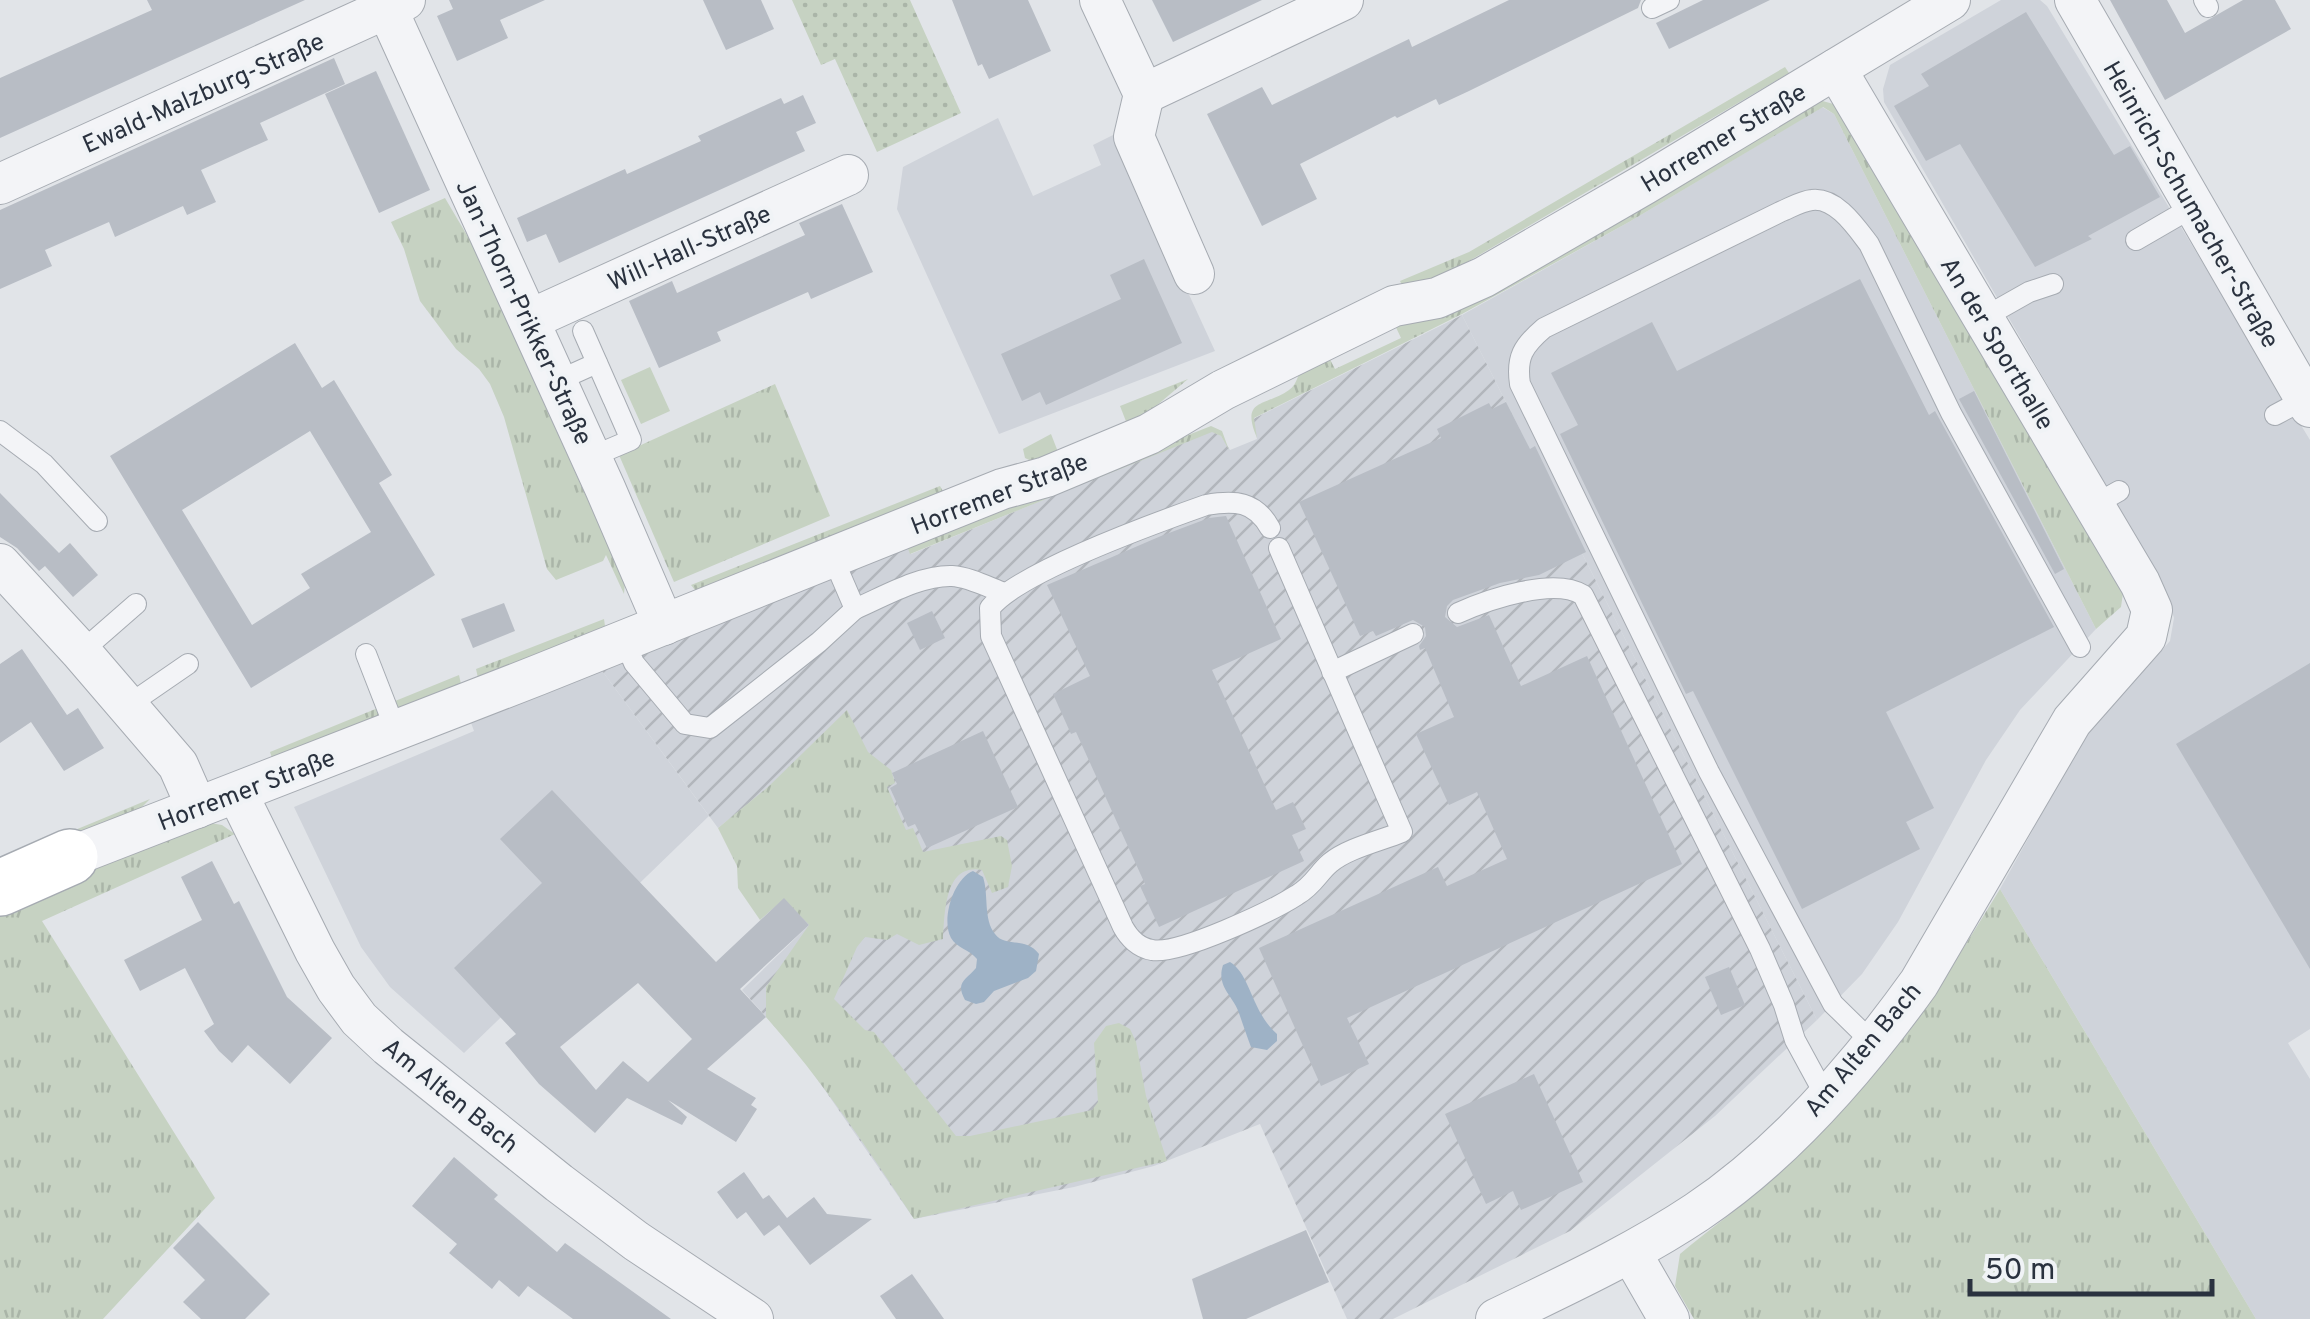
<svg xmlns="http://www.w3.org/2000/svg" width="2310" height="1319" font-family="Overpass,sans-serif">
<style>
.built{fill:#cfd3da}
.industrial{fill:url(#industrial-furrows)}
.grass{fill:url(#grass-tufts)}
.park{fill:url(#park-dots)}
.pitch{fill:#c6d2c2}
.water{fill:#9eb2c6}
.building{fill:#b8bdc5;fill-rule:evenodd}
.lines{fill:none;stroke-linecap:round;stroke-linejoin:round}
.lane-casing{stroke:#a6abb2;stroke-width:22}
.street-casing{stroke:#a6abb2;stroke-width:42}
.secondary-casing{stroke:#a6abb2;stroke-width:58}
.lane{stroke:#f3f4f7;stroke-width:20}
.street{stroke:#f3f4f7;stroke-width:40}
.secondary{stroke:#fff;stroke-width:55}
.labels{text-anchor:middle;stroke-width:8;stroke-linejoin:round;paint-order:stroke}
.street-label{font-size:25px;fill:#2a323f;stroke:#f0f3f6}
</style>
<defs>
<pattern id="industrial-furrows" width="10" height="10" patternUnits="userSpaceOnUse" patternTransform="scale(2.5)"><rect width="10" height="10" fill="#cfd3da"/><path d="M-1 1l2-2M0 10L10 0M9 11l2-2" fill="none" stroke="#b2b6bc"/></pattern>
<pattern id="grass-tufts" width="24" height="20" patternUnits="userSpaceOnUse" patternTransform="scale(2.5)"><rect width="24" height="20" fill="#c6d2c2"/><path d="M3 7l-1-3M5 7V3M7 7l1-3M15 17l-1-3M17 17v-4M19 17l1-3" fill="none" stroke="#aab5a8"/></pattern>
<pattern id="park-dots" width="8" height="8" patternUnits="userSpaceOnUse" patternTransform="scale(2.5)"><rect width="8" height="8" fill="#c6d2c2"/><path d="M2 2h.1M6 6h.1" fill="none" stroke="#aab5a8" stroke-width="1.8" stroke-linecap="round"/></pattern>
</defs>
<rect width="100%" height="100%" fill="#e1e4e8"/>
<g class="built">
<polygon points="2001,0 2040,0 2047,6 2310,440 2310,1029 2288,1043 2310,1079 2310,1319 2256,1319 2000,889 2084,738 2170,641 2174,618 2169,601 2103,481 1884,102 1883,89 1890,65"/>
<polygon points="1822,107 1834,114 2096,629 2020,710 1986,760 1898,922 1862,974 1817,1020 1462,315 1629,222"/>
<polygon points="998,118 1033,196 1101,165 1093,145 1115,134 1215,351 999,434 897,209 903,167"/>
<polygon points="600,668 709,816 464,1053 390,987 361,947 294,807 474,731 470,720"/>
</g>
<polygon class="industrial" points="1462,315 1817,1020 1715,1116 1570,1231 1393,1319 1347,1319 1260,1124 1154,1166 1074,1187 914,1219 802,1057 742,990 809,925 769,787 718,828 600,668 907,546 911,554 1212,431 1221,436 1230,450 1257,439 1253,419"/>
<g class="grass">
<path d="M 1785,67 L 1789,73 L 1469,261 C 1449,281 1429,282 1402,285 L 1400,281 L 1469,252 Z"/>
<path d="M 1819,100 L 1837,105 L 2123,593 L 2121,607 L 2096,629 L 1834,114 L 1823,107 L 1629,222 L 1462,314 L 1254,418 L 1257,438 C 1240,398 1265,407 1289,390 C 1298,384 1298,371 1305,363 C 1309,358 1320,354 1325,350 L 1335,369 L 1401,338 L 1392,319 Z"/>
<polygon points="445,198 471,242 625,582 624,594 606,555 603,561 556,580 547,569 504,417 490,384 479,369 456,349 420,301 404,249 391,222"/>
<polygon points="1188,379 1129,429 1120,406"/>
<polygon points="775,384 830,516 674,582 619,455"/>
<polygon points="1211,426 1222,431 1229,450 1221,436 1212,432 910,554 907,546"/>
<polygon points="1051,434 1060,457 1040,465 1025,458 1023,449"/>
<polygon points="940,486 944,493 695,590 691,585"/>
<polygon points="604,619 605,626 478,678 476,669"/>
<polygon points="459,675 461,684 272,758 270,752"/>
<path d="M 847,710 L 868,752 L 891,770 L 895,783 L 887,787 L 906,830 L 913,828 L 923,852 L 1001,836 L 1007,840 L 1012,866 L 1008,887 L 992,893 L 982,870 C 944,863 945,913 943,939 L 919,945 L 897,934 L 887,940 L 865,937 L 857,947 L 834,999 L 865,1030 L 874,1032 L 956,1136 L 970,1136 L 1092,1110 L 1098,1102 L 1094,1043 L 1106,1026 L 1119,1023 L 1130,1029 L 1136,1042 L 1146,1096 L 1167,1161 L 914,1219 C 868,1149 822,1080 766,1017 L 766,987 L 809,925 L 784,899 L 760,920 L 738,888 L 737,866 L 718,828 L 768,787 Z"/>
<polygon points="150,799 136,813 0,861"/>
<polygon points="210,823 222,825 235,834 42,921 215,1198 103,1319 0,1319 0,906"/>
<path d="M 2000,889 L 2256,1319 L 1694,1319 L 1675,1286 L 1680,1254 C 1711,1228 1745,1204 1775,1177 C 1867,1094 1936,995 2000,889 Z"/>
</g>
<polygon class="park" points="792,0 910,0 961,113 877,152 835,59 821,65"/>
<polygon class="pitch" points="650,367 670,411 641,424 621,380"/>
<g class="water">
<path d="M 973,871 L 983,877 C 989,895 983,919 995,934 C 1005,948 1025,936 1039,954 L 1036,971 L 1028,978 L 994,991 L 984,1002 L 976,1004 L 965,1000 C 955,982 966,980 976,968 L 977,959 C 970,950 957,948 951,938 C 941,920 953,879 973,871 Z"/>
<path d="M 1230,962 C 1251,975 1251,1011 1277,1034 L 1277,1041 L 1267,1050 L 1251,1047 C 1247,1036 1243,1025 1239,1013 C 1233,995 1216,987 1223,965 Z"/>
</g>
<g class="building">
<polygon points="147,0 305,0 0,138 0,78 152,10"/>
<polygon points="449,0 545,0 500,20 508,38 457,61 437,16 453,9"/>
<polygon points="703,0 761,0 774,29 726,50"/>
<polygon points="952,0 1028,0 1051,51 989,79 982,64 978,66"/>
<polygon points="1152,0 1262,0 1173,42"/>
<polygon points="1509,0 1641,0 1638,8 1469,91 1439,105 1436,99 1397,118 1395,116 1300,164 1317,199 1262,226 1207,114 1262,87 1272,105 1409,39 1412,47"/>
<polygon points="1703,0 1770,0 1669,49 1656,23"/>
<polygon points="2110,0 2167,0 2185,33 2243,0 2275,0 2291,29 2165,100"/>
<polygon points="2026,12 2114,155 2130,146 2160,197 2088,236 2092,239 2035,267 1960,144 1926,161 1894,106 1929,86 1921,74"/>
<polygon points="334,58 345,84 260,123 268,140 201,170 216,202 187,215 183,206 115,237 109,222 45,250 52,266 0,289 0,210"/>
<polygon points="376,71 430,190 379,213 325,94"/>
<polygon points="803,95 816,123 796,132 805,151 559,263 546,234 527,242 517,218 625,169 627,174 701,141 698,136 781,98 784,104"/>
<polygon points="842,204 873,272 811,299 808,292 717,332 721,341 659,368 629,301 672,281 677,293 805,235 799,223"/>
<polygon points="1144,259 1182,343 1046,405 1040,392 1022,401 1001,354 1121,299 1110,275"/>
<polygon points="1860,279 1929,415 1935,411 2054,627 1886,712 1934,808 1906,822 1920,849 1802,909 1693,691 1686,694 1560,434 1578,425 1551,373 1652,322 1677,371"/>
<path d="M 295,343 L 322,388 L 334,380 L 392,475 L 379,483 L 435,575 L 251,688 L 110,456 ZM 310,431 L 371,532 L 301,574 L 310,588 L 252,625 L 182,510 Z"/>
<polygon points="1974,391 2064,569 2055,574 1959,399"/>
<polygon points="1506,402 1530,449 1535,446 1586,552 1539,575 1500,583 1453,600 1447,606 1445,617 1457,627 1489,615 1521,686 1587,656 1682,864 1347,1018 1369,1064 1321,1086 1259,948 1438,867 1447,886 1507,859 1477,792 1449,805 1416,734 1454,717 1425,648 1420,650 1419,646 1426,636 1425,627 1413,620 1376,636 1373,631 1360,636 1299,502 1441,438 1437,429 1489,403 1492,409"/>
<polygon points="0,493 59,553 70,543 98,575 73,597 45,566 39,571 17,548 0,537"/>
<polygon points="1226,516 1281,639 1212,670 1276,810 1293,802 1306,829 1292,835 1304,861 1159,927 1140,886 1145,884 1076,732 1071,734 1053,694 1090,676 1047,585 1161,536 1209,518"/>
<polygon points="504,603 515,631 473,648 461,619"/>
<polygon points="932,611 945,638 920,650 907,623"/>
<polygon points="22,649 67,715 78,708 104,748 64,771 31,722 0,743 0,664"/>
<polygon points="2310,663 2310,969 2176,744"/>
<polygon points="983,731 1018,807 927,848 915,824 908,827 890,788 897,784 892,773"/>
<path d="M 552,790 L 716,962 L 784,898 L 809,925 L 740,989 L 766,1017 L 707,1069 L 756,1098 L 751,1105 L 757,1109 L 736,1142 L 668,1100 L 687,1117 L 682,1125 L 627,1098 L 595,1133 L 539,1084 L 505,1043 L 516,1034 L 454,968 L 542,883 L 500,839 ZM 638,983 L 692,1039 L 648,1082 L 623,1061 L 596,1090 L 560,1047 Z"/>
<polygon points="212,861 234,904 239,901 287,997 332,1038 290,1084 248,1045 232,1063 219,1051 204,1031 214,1024 185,968 140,991 124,960 202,920 181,877"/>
<polygon points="1729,967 1745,1005 1721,1015 1705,977"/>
<polygon points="1534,1074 1583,1182 1521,1210 1513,1191 1486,1204 1445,1114"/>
<polygon points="454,1157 498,1195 494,1199 557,1252 565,1243 671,1319 573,1319 528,1286 519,1297 499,1280 492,1289 449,1253 457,1244 412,1206"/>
<polygon points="744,1172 763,1199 769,1195 787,1218 814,1197 827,1214 872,1219 810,1265 779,1225 764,1236 746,1212 737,1219 717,1192"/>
<polygon points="198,1222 270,1294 245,1319 201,1319 183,1302 205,1280 173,1248"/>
<polygon points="1306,1230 1329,1282 1246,1319 1203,1319 1192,1279"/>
<polygon points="912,1274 944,1319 896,1319 880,1296"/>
</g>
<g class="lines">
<g class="lane-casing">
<g id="lane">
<polyline points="2204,0 2208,7"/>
<polyline points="1652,8 1669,0"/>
<polyline points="2136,240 2193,207"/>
<polyline points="1983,318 2029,292 2053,284"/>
<polyline points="583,331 613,399"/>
<polyline points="557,381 597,363"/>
<polyline points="2275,415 2305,399"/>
<polyline points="0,431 44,464 97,521"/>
<polyline points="591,457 631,440 614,401"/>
<polyline points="2094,505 2119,491"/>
<path d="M 1270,528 C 1255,501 1235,500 1206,505 C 1158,522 1019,572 990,608 L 991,636 L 1123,927 C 1129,938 1139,948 1152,950 C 1179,955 1272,911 1297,895 C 1314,885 1318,873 1330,863 C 1348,848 1380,841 1402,832 L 1279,548"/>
<path d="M 855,609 C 883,597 920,575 952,576 C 969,577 988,587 1004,593"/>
<path d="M 1458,613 C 1489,599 1554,577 1583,595 L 1760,949 L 1784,1005 L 1795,1040 L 1826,1097"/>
<polyline points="624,640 634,663 685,724 710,728 819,642 855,609 833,558"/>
<polyline points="81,652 136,604"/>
<polyline points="366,654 396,731"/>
<polyline points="1332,672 1413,634"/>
<polyline points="127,706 188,664"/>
<path d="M 1873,1043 L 1833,1004 L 1709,772 L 1520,384 C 1516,357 1523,346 1544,328 L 1780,212 C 1790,208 1801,201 1812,200 C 1836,197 1856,227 1869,244 L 1951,413 L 2080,647"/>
</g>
</g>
<g class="street-casing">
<g id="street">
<polyline points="383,0 605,488 664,625"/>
<polyline points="1100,0 1144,94 1134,137 1194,274"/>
<polyline points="2075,0 2310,407"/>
<polyline points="1144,94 1343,0"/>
<polyline points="0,184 405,0"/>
<polyline points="529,320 848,175"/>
<polyline points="0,564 81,652 178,765 197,808"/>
<polyline points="237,793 315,951 336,988 359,1019 388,1046 559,1183 636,1241 753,1319"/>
<polyline points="70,857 538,675 1002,489 1046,477 1149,434 1223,390 1394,306 1437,298 1484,277 1645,184 1950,0"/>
<polyline points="1631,1253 1669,1319"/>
<path d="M 1496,1319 C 1564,1286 1634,1254 1697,1212 C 1785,1153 1858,1068 1919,983 L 2072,721 L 2146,637 L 2152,610 L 2140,583 L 1836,69"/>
</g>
</g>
<g class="secondary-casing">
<polyline id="secondary" points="0,888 70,857"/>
</g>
<use href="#lane" class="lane"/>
<use href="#street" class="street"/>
<use href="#secondary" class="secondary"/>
</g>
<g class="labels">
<g class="street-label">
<text transform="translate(203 92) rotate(-24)" y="9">Ewald-Malzburg-Straße</text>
<text transform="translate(1723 137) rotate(-31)" y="9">Horremer Straße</text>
<text transform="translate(2192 204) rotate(60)" y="9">Heinrich-Schumacher-Straße</text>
<text transform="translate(689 247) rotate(-24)" y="9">Will-Hall-Straße</text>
<text transform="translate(525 312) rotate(65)" y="9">Jan-Thorn-Prikker-Straße</text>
<text transform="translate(1998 343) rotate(59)" y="9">An der Sporthalle</text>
<text transform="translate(999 493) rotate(-21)" y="9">Horremer Straße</text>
<text transform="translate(246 789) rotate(-21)" y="9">Horremer Straße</text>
<text transform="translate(1862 1049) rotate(-50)" y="9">Am Alten Bach</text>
<text transform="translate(451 1095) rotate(39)" y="9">Am Alten Bach</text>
</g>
</g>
<path d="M1970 1279v15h242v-15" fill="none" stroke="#2a323f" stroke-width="5"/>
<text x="1985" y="1279" font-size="30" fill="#2a323f" stroke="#f0f3f6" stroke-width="8" paint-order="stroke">50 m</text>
</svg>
